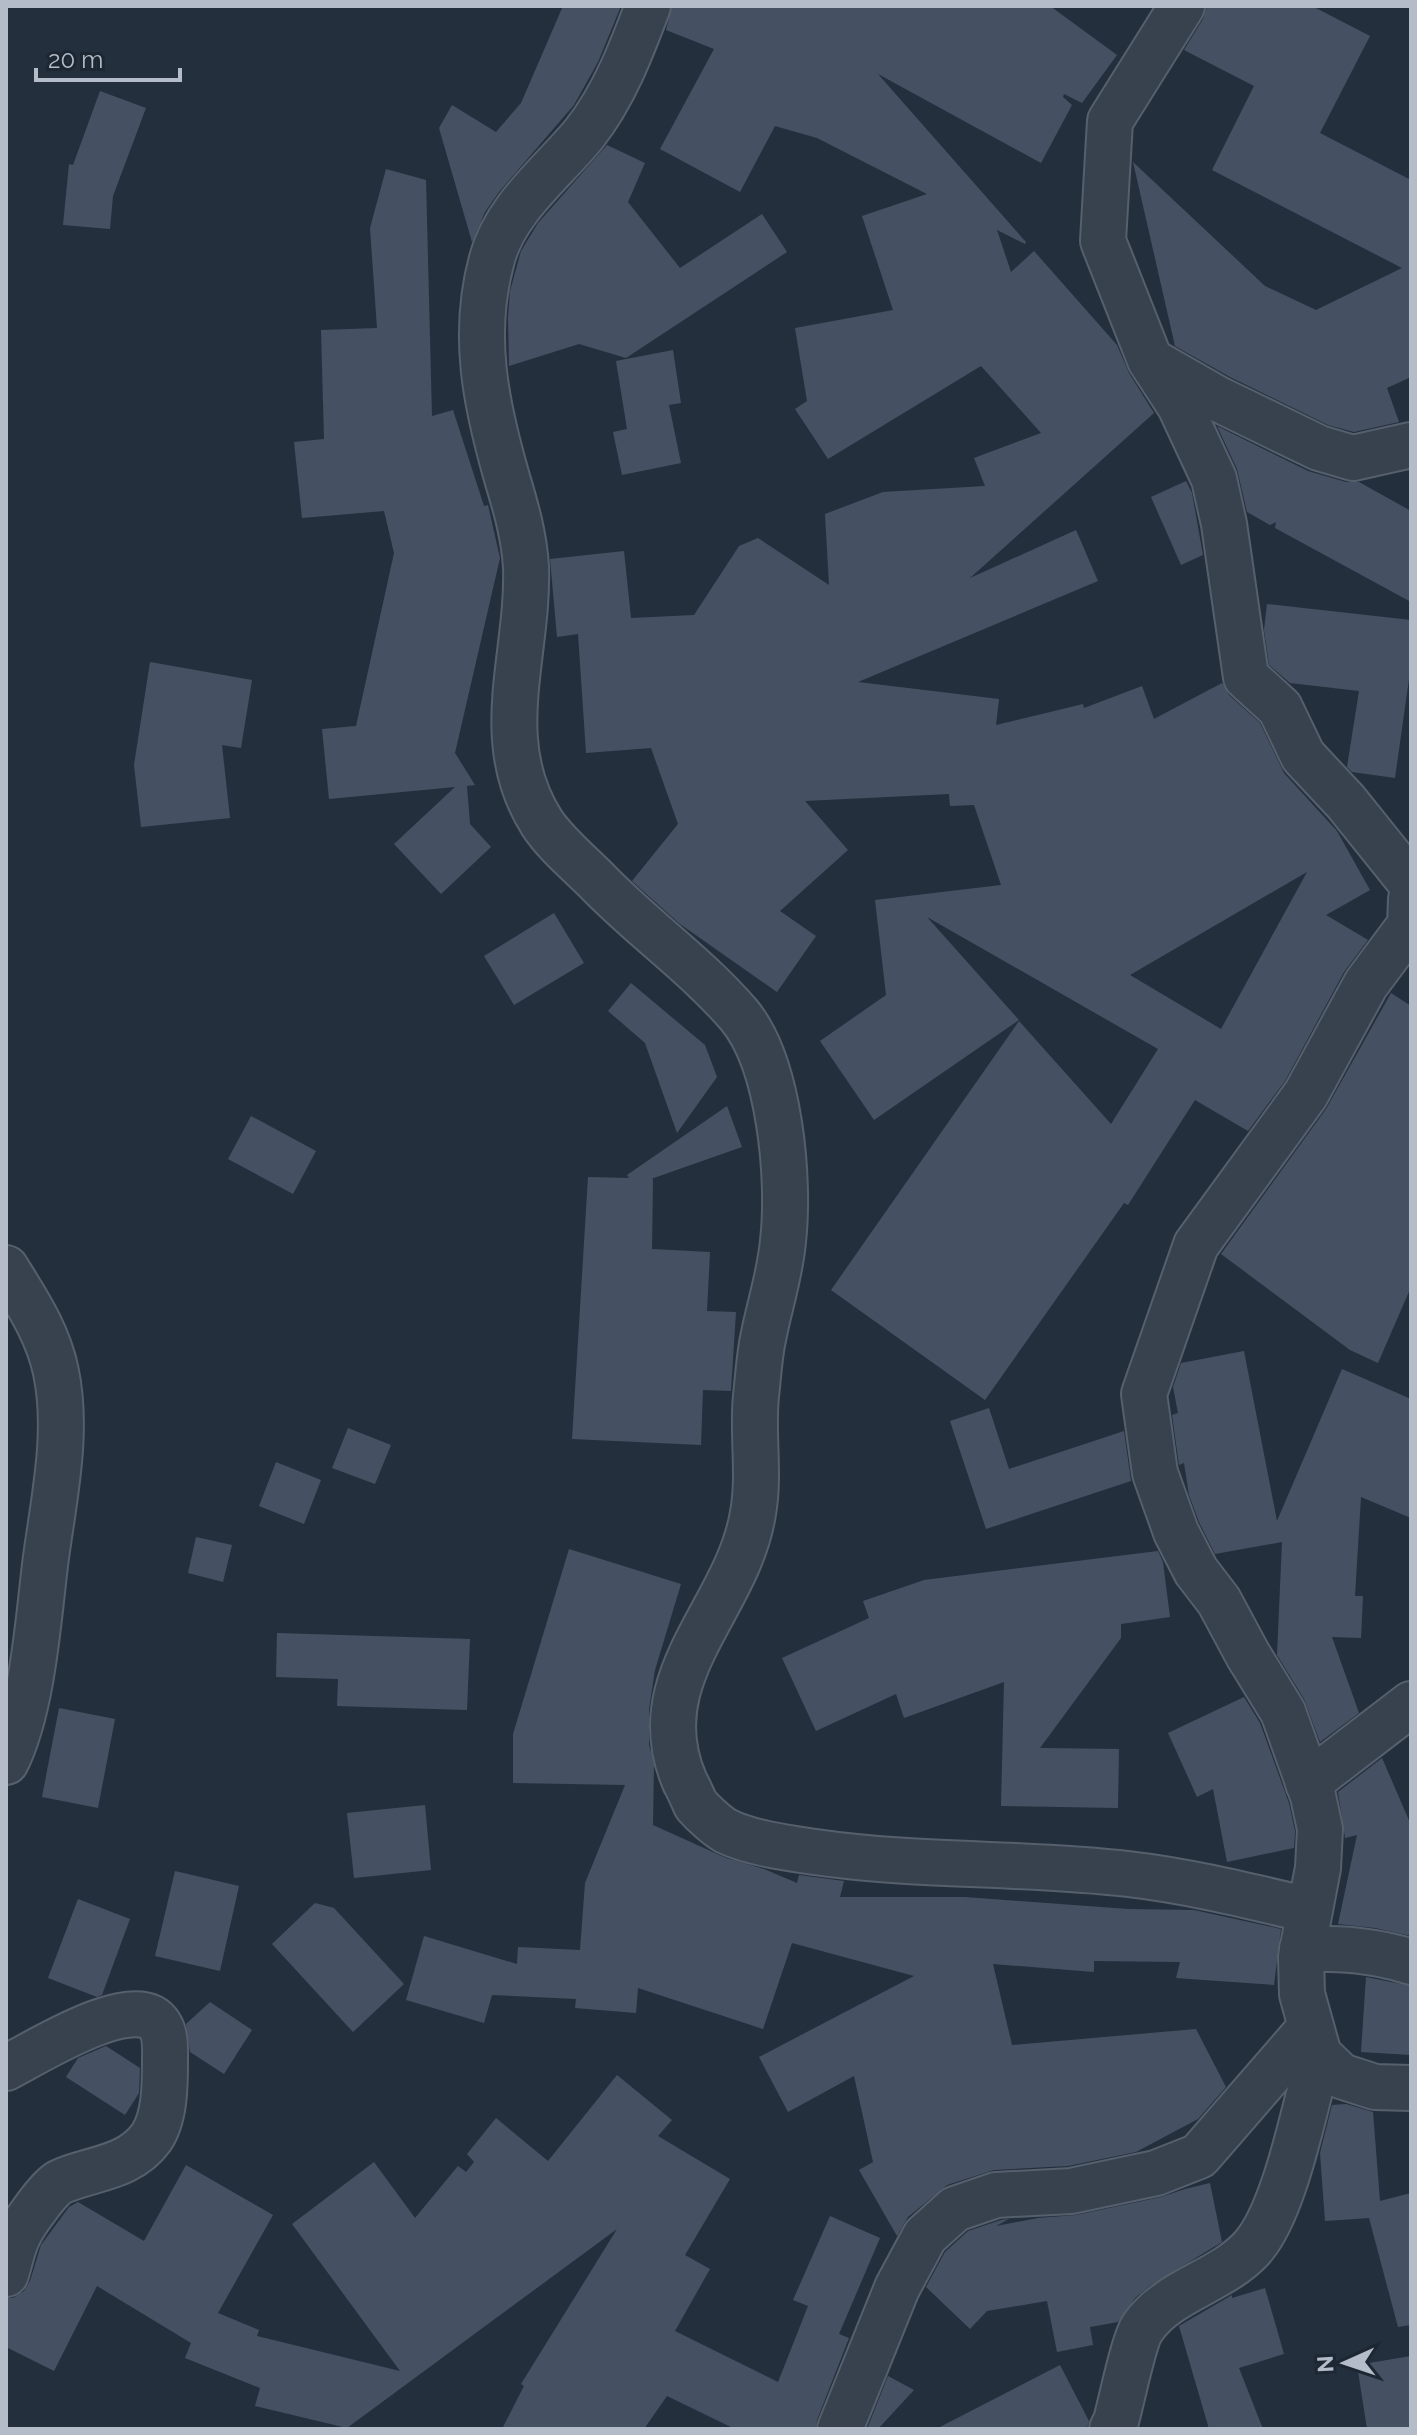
<svg xmlns="http://www.w3.org/2000/svg" width="1417" height="2435" font-family="Raleway,sans-serif">
<style>
.building{fill:#455162;fill-rule:evenodd}
.lines{fill:none;stroke-linecap:round;stroke-linejoin:round}
.minor-casing{stroke:#565f6c;stroke-width:48}
.minor{stroke:#38414e;stroke-width:44}
</style>
<rect width="100%" height="100%" fill="#242f3e"/>
<g class="building">
<polygon points="563,6 621,6 598,62 574,105 499,192 485,212 472,242 439,128 452,105 496,132 521,103"/>
<path d="M 672,6 L 1050,6 L 1117,55 L 1082,103 L 1064,94 L 1063,97 L 1072,105 L 1041,163 L 878,74 L 1026,242 L 1025,244 L 997,230 L 1011,272 L 1034,251 L 1117,345 L 1129,373 L 1154,413 L 970,578 L 1076,530 L 1098,581 L 858,682 L 999,699 L 996,725 L 1083,704 L 1084,708 L 1142,686 L 1154,719 L 1222,683 L 1229,695 L 1260,723 L 1284,773 L 1337,831 L 1370,890 L 1326,915 L 1368,940 L 1344,972 L 1285,1081 L 1248,1131 L 1195,1100 L 1128,1205 L 1124,1203 L 985,1400 L 831,1290 L 1019,1021 L 1111,1124 L 1158,1049 L 927,917 L 1019,1020 L 874,1120 L 820,1041 L 886,995 L 875,900 L 1001,885 L 974,805 L 950,806 L 949,794 L 805,801 L 848,850 L 780,911 L 816,936 L 777,992 L 680,924 L 632,881 L 678,824 L 651,748 L 586,753 L 578,634 L 557,637 L 550,559 L 624,551 L 631,618 L 694,615 L 739,546 L 758,538 L 829,585 L 825,514 L 883,492 L 985,486 L 974,458 L 1041,433 L 981,366 L 828,459 L 795,409 L 807,401 L 795,328 L 893,310 L 862,216 L 927,194 L 817,138 L 775,126 L 740,192 L 660,149 L 714,49 L 666,30 ZM 1307,872 L 1221,1029 L 1130,975 Z"/>
<polygon points="1207,6 1312,6 1370,36 1320,133 1411,180 1411,377 1387,388 1399,422 1354,432 1328,425 1230,377 1175,346 1133,162 1265,286 1316,310 1402,268 1212,170 1254,86 1184,50 1203,19"/>
<polygon points="100,91 146,108 113,196 110,229 63,225 69,164 73,165"/>
<polygon points="607,145 645,163 628,202 680,268 762,214 787,252 626,358 579,344 509,366 508,317 510,291 521,251 538,223"/>
<polygon points="386,169 426,180 432,416 453,410 484,506 488,505 500,558 455,753 475,785 467,786 470,824 491,847 441,894 394,844 455,787 329,799 322,729 356,726 394,553 384,511 302,518 294,442 324,439 321,330 377,328 370,228"/>
<polygon points="673,350 681,403 669,405 681,463 622,475 613,432 627,429 616,361"/>
<polygon points="1217,426 1308,471 1346,482 1359,482 1411,511 1411,602 1275,528 1276,522 1270,525 1247,512 1237,469"/>
<polygon points="1186,481 1192,493 1203,555 1181,565 1151,497"/>
<polygon points="1267,604 1411,620 1411,665 1395,778 1352,772 1347,767 1359,691 1290,683 1269,665 1264,630"/>
<polygon points="150,662 252,680 241,748 222,745 230,818 141,827 134,765"/>
<polygon points="554,913 584,963 514,1005 484,956"/>
<polygon points="631,983 705,1045 717,1077 677,1133 645,1043 608,1011"/>
<polygon points="1391,993 1411,1006 1411,1287 1378,1363 1350,1350 1221,1254 1326,1109"/>
<polygon points="727,1106 742,1147 651,1179 653,1179 652,1249 710,1252 707,1311 736,1312 731,1391 703,1390 701,1445 572,1439 588,1177 629,1178 627,1175"/>
<polygon points="251,1116 316,1151 293,1194 228,1159"/>
<polygon points="1244,1351 1277,1521 1342,1369 1411,1399 1411,1518 1361,1497 1355,1596 1363,1596 1361,1638 1332,1637 1359,1713 1320,1742 1304,1699 1277,1655 1282,1542 1215,1554 1199,1522 1189,1495 1184,1463 1179,1465 1172,1415 1178,1413 1173,1387 1181,1363"/>
<polygon points="989,1408 1009,1469 1124,1431 1131,1481 986,1529 950,1421"/>
<polygon points="348,1428 391,1445 375,1484 332,1468"/>
<polygon points="276,1462 321,1480 304,1524 259,1506"/>
<polygon points="196,1537 232,1545 223,1582 188,1573"/>
<polygon points="569,1549 681,1584 655,1670 649,1709 649,1745 654,1763 653,1825 726,1858 764,1869 797,1883 799,1875 844,1881 840,1897 965,1897 1128,1909 1194,1910 1281,1929 1274,1985 1176,1978 1180,1962 1094,1961 1094,1972 993,1964 1012,2045 1196,2029 1226,2087 1198,2119 1136,2152 1068,2166 994,2170 947,2185 908,2217 897,2236 859,2170 873,2162 854,2076 788,2112 759,2057 914,1976 792,1943 763,2029 638,1988 636,2013 575,2008 576,1999 492,1995 484,2023 406,2000 424,1936 517,1964 518,1947 580,1950 585,1883 625,1785 513,1783 513,1734"/>
<polygon points="1158,1551 1163,1562 1170,1617 1121,1624 1121,1638 1040,1748 1119,1749 1118,1808 1001,1806 1004,1682 904,1718 896,1694 816,1731 782,1658 869,1618 863,1601 924,1580"/>
<polygon points="277,1633 470,1639 467,1710 337,1706 338,1679 276,1677"/>
<polygon points="1244,1697 1260,1723 1289,1803 1295,1831 1294,1848 1227,1862 1213,1789 1197,1797 1168,1733"/>
<polygon points="59,1708 115,1719 98,1808 42,1797"/>
<polygon points="1382,1758 1411,1825 1411,1936 1375,1928 1338,1924 1357,1835 1345,1838 1338,1792"/>
<polygon points="425,1805 431,1870 354,1878 347,1813"/>
<polygon points="175,1871 239,1886 220,1971 155,1956"/>
<polygon points="78,1899 130,1919 102,1995 97,1997 48,1978"/>
<polygon points="315,1903 334,1908 404,1984 353,2032 272,1944"/>
<polygon points="1366,1977 1411,1986 1411,2055 1361,2052"/>
<polygon points="210,2002 252,2030 224,2074 190,2052 186,2024"/>
<polygon points="106,2046 140,2068 139,2093 125,2115 66,2077 78,2058"/>
<polygon points="617,2075 672,2120 658,2136 730,2179 685,2255 710,2269 675,2331 778,2382 808,2306 793,2300 830,2216 880,2238 839,2334 849,2338 817,2420 816,2429 735,2429 667,2396 644,2429 502,2429 524,2386 521,2384 617,2229 347,2428 255,2406 260,2388 185,2358 191,2343 97,2286 54,2371 6,2347 6,2298 13,2298 24,2291 30,2281 41,2245 69,2207 78,2202 144,2241 186,2165 273,2215 218,2313 259,2330 257,2336 400,2371 292,2224 374,2162 415,2218 458,2166 466,2172 474,2162 467,2154 496,2118 548,2161"/>
<polygon points="1346,2104 1373,2112 1380,2201 1411,2193 1411,2325 1398,2327 1369,2218 1325,2221 1320,2153 1332,2105"/>
<polygon points="1210,2183 1222,2242 1151,2285 1135,2298 1118,2322 1090,2327 1093,2345 1057,2352 1047,2301 987,2311 970,2329 926,2287 945,2252 968,2231 1001,2220 1009,2219 996,2226 1038,2218 1076,2215 1161,2197 1185,2189"/>
<polygon points="1265,2288 1284,2354 1239,2368 1263,2429 1209,2429 1179,2326 1232,2295 1232,2298"/>
<polygon points="1411,2356 1411,2429 1367,2429 1357,2365"/>
<polygon points="1060,2365 1089,2421 1087,2429 936,2429"/>
<polygon points="888,2376 914,2390 878,2429 867,2429"/>
</g>
<g class="lines">
<g class="minor-casing">
<g id="minor">
<path d="M 648,6 C 631,51 614,96 584,134 C 552,173 505,209 492,259 C 471,335 486,405 507,478 C 516,508 524,535 526,567 C 529,656 489,740 542,823 C 556,844 578,862 596,880 C 641,927 696,965 739,1015 C 780,1064 790,1179 783,1241 C 780,1276 768,1310 762,1344 C 759,1361 758,1378 756,1396 C 752,1435 760,1474 753,1513 C 738,1609 639,1677 685,1782 C 687,1785 695,1803 696,1805 C 703,1813 717,1826 726,1831 C 750,1843 788,1848 815,1852 C 919,1867 1024,1862 1128,1874 C 1189,1881 1249,1896 1308,1910"/>
<polyline points="1182,6 1110,121 1103,241 1150,360 1180,406 1214,479 1224,524 1246,677 1280,708 1303,756 1346,802 1411,883"/>
<polyline points="1155,363 1218,399 1319,448 1353,458 1411,445"/>
<polyline points="1411,899 1410,925 1366,984 1306,1094 1196,1245 1144,1394 1155,1473 1176,1532 1196,1571 1219,1601 1248,1655 1283,1712 1313,1796 1320,1829 1318,1868 1301,1957 1302,1994 1319,2055 1341,2076 1375,2087 1411,2088"/>
<path d="M 6,1268 C 27,1302 48,1333 56,1372 C 69,1435 53,1502 45,1565 C 38,1624 32,1710 6,1762"/>
<polyline points="1308,1783 1411,1704"/>
<path d="M 1302,1949 C 1340,1948 1375,1950 1411,1962"/>
<path d="M 6,2068 C 34,2054 137,1988 160,2026 C 166,2035 165,2051 165,2062 C 165,2085 165,2118 151,2138 C 128,2169 91,2168 60,2182 C 51,2185 24,2223 19,2234 C 13,2245 10,2261 6,2274"/>
<polyline points="840,2429 897,2288 925,2236 955,2209 996,2195 1071,2191 1156,2173 1199,2156 1310,2028"/>
<path d="M 1112,2429 L 1116,2421 C 1121,2403 1134,2339 1143,2327 C 1169,2290 1220,2282 1251,2249 C 1285,2213 1305,2105 1319,2055"/>
</g>
</g>
<use href="#minor" class="minor"/>
</g>
<rect width="1417" height="2435" fill="none" stroke="#b4bcc9" stroke-width="16"/>
<g transform="translate(1345 2363) rotate(267)" stroke="#1d2633" stroke-width="6" paint-order="stroke">
<path d="M0-6L14 30L0 20L-14 30Z" fill="#b4bcc9"/>
<text y="-12" font-size="22" font-weight="bold" text-anchor="middle" fill="#b4bcc9">N</text>
</g>
<path d="M36 68v12h144v-12" fill="none" stroke="#b4bcc9" stroke-width="4"/>
<text x="48" y="68" font-size="24" fill="#b4bcc9" stroke="#1d2633" stroke-width="6" paint-order="stroke">20 m</text>
</svg>
